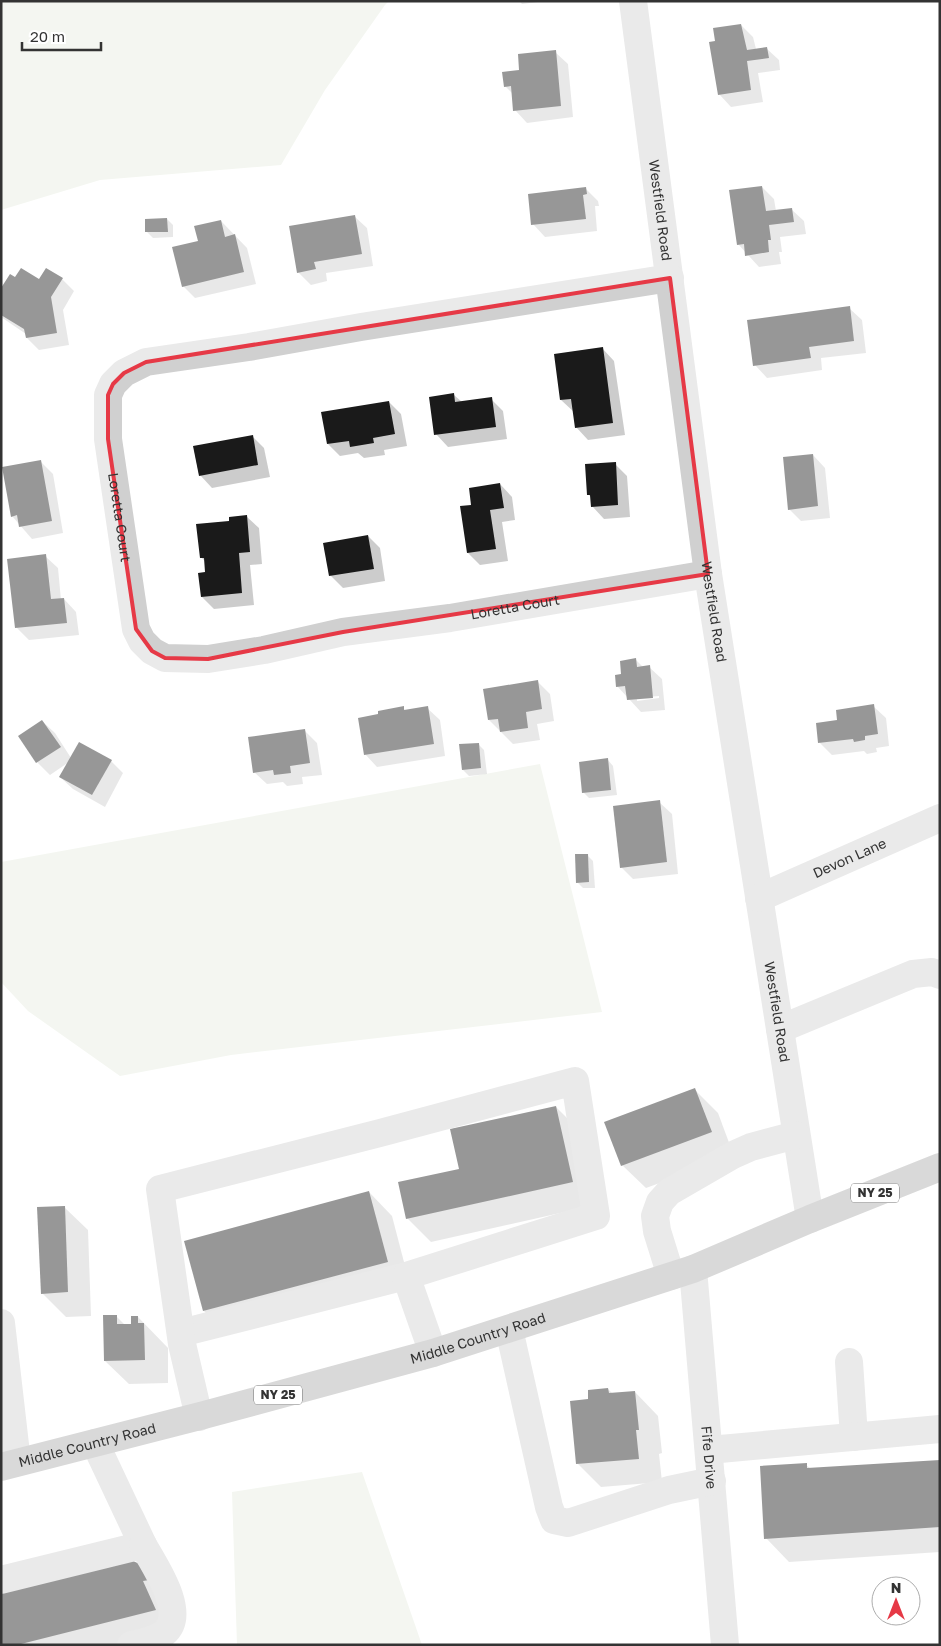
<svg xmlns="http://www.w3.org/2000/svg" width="941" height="1646" font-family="'Golos Text',sans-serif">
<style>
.green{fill:#e6ecdf}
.shadow{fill:#0003;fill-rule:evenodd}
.building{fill:#1a1a1a}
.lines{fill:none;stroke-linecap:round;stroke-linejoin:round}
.minor{stroke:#d0d0d0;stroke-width:28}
.major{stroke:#ababab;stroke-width:28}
.marked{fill:none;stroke:#e63946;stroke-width:4;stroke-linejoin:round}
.labels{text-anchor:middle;stroke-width:5;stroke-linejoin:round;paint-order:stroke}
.shield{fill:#fff;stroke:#707070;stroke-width:1}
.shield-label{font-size:12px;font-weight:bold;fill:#333}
.street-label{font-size:14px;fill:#333;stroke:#fff}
</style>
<rect width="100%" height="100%" fill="#fff"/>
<g class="green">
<polygon points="1,1 389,1 385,5 325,90 281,165 100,180 1,210"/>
<polygon points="540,764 602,1012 231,1055 120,1076 28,1011 1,982 1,862"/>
<polygon points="362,1472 422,1645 237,1645 232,1492"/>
</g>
<g class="shadow">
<polygon points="519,1 546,1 522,4"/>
<polygon points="741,25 753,37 756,49 766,48 779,60 780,70 758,73 763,102 731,107 719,94 716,42"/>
<polygon points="555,52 568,64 573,117 527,123 515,110 513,94 505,86 521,71"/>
<polygon points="762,187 774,199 776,211 791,209 804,221 806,234 780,237 782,252 779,252 781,264 759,267 738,244"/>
<polygon points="586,189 598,201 599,206 595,206 597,231 545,237 533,224"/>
<polygon points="354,216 367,228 373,266 326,273 327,281 311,285 298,272"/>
<polygon points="167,219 173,225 173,237 153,238 147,232"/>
<polygon points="221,221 247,248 256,284 195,298 183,286 199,242"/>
<polygon points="16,279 40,280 62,279 74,291 63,310 69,345 39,350 27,338 26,334 1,317 1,291"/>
<polygon points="849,308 862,320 866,353 821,358 822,370 767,378 755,365"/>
<polygon points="602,348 614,361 625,435 588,440 576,427 574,412 561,400"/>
<polygon points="454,395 462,402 491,399 503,411 507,439 448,447 436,434"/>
<polygon points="389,402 401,414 407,446 384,450 385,455 364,458 358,453 340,456 328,444"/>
<polygon points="252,436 264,448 270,477 212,488 200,475"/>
<polygon points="813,455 825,468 830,518 801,521 789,509"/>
<polygon points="41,462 53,474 63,533 32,539 12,516"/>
<polygon points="615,464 627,476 630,517 604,519 592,506 592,498 588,494"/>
<polygon points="500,484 512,497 515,520 502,522 508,561 480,565 468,553"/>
<polygon points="246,516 259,528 262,564 250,565 254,605 214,609 202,597 207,573 206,562 201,557 230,522"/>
<polygon points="368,536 380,548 385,581 343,588 330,575"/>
<polygon points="45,556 58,568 61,600 64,599 76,612 79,635 29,640 17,628 9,560"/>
<path d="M 635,659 L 643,667 L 649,667 L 662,679 L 665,710 L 641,712 L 617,686 L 623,675 ZM 659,696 L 659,698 L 637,701 L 637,698 Z"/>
<polygon points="537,681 550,694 554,721 537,724 540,740 513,744 489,720"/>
<polygon points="873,706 886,718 889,746 876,748 877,752 867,754 864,751 832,755 820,743 817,724 839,721"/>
<polygon points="403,708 406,711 427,708 440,720 445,756 377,767 365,754"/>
<polygon points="42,721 55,733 71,758 111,761 123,773 105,807 73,789 60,777 69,762 50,775 37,762 20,736"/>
<polygon points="305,731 317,743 322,775 302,777 303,784 287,786 283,782 267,784 254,772"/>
<polygon points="478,744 484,750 487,774 469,776 463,770"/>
<polygon points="608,760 613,766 617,795 589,798 583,792"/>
<polygon points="659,802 672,814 678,874 633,879 621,867"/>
<polygon points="587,855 593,861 595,888 583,888 577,882"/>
<polygon points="694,1089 718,1113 734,1156 646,1188 622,1165"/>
<polygon points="556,1107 580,1131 596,1205 431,1242 407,1218 460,1170"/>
<polygon points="369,1192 392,1216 410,1285 227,1334 204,1311"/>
<polygon points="64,1207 88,1230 91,1316 66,1317 42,1293"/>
<polygon points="117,1317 125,1325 132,1325 138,1317 168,1348 168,1383 129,1384 105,1361"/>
<polygon points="608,1389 613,1394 635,1392 658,1416 662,1453 659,1454 662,1482 601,1487 577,1463 590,1400"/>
<polygon points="940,1461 940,1552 789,1562 766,1538 806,1465 811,1469"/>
<polygon points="145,1568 178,1634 134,1645 1,1645"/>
</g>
<g class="building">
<polygon points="741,24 747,50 767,47 769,58 747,61 751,90 718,95 709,42 715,41 713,28"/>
<polygon points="556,50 561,106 513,111 511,86 504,87 502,72 519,70 518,54"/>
<polygon points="762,186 766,211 792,208 794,222 769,225 771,240 768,240 769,252 745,256 744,244 737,245 729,190"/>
<polygon points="586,187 587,194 583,195 586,219 531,225 528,194"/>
<polygon points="355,215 362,254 314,262 316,269 297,273 289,226"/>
<polygon points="167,218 168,232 145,232 145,219"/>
<polygon points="221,220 225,237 235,234 244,272 182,287 172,247 198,241 194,226"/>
<polygon points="21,268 39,279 46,268 63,278 51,297 57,333 26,338 24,329 1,315 1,288 10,274 15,277"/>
<polygon points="850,306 854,341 809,347 811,358 753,366 747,320"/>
<polygon points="603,347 613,423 575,428 571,399 560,400 554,354"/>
<polygon points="454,393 455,402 492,397 496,427 434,435 429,397"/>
<polygon points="389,401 395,434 373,438 374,443 350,447 349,441 327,444 321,412"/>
<polygon points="253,435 258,465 199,476 193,446"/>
<polygon points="813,454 818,506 788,510 783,457"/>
<polygon points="41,460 52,521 19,527 17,515 11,517 2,467"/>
<polygon points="616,462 618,505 591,507 590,495 587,495 585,464"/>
<polygon points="500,483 504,508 490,510 496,549 467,553 460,506 471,505 469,488"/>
<polygon points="247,515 250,552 239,553 242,593 201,597 198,573 205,572 204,558 200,558 196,524 229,521 229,517"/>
<polygon points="368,535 374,569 329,576 323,543"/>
<polygon points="46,554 51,599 64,598 67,623 15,628 7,559"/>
<polygon points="636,658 637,667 650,665 653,698 627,700 625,686 616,687 615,675 621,674 620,661"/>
<polygon points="538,680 542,709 526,712 528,728 500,732 498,719 488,720 483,689"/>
<polygon points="874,704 878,734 865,736 865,740 854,742 853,739 818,743 816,723 837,720 836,710"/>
<polygon points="404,706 404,710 428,706 434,744 364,755 358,718 378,714 378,711"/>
<polygon points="42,720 61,747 36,763 18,736"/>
<polygon points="305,729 310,763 290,766 291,773 274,775 273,770 253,773 248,737"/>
<polygon points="79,742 112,760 92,795 59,777"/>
<polygon points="479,743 481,768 462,770 459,744"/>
<polygon points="608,758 611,790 582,793 579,762"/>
<polygon points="660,800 667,862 620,868 613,806"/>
<polygon points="575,854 588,854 589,882 576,883"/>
<polygon points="695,1088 712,1132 621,1166 604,1122"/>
<polygon points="556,1106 573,1182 406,1219 398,1182 459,1169 450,1129"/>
<polygon points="369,1191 388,1262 203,1311 184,1241"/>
<polygon points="65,1206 68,1292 41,1294 37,1207"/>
<polygon points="103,1315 117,1315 117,1324 131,1324 131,1316 138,1316 138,1323 144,1323 145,1360 104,1361"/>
<polygon points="608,1388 609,1393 635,1391 639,1430 636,1430 639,1459 576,1464 570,1401 588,1399 588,1390"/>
<polygon points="940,1460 940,1527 764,1539 760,1466 807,1463 807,1468"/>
<polygon points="131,1560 146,1567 149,1580 143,1581 156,1610 17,1645 1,1645 1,1593"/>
</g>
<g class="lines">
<g class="minor">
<path id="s1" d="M 633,1 L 708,574 L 810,1219"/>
<path id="s2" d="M 670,278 L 361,327 L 249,347 L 146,362 L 124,373 L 113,384 L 108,395 L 108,439 L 136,629 L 142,641 L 152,651 L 165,658 L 208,659 L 264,650 L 343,632 L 450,618 L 708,574"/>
<path id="s3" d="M 759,898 L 940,818"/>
<polyline points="780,1029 913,974 932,972 940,975"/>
<path id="s4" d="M 693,1269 L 725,1645"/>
<polyline points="671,1276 657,1231 655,1216 660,1202 669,1192 733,1155 751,1147 796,1135"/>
<polyline points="1,1323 17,1462"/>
<polyline points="509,1329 549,1507 554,1520 568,1523 669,1490 712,1481"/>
<polyline points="181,1333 406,1276"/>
<polyline points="849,1362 854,1437"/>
<polyline points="199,1417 182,1344 160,1189 380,1133 575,1081 596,1216 406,1276 433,1353"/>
<polyline points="709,1450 940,1429"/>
<polyline points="1,1580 143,1545 95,1443"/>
<path d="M 131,1645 C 142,1642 155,1641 164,1633 C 188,1613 154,1565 143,1545"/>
</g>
<path class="major" id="s5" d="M 1,1467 L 204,1415 L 433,1353 L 693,1269 L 810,1219 L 940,1167"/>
</g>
<path d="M0 0H941V1646H0ZM 670,278 L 708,574 L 343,632 L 208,659 L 165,658 L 152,651 L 136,629 L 108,439 L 108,395 L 113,384 L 124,373 L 146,362 Z" fill="#fff" fill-opacity=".55" fill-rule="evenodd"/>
<path class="marked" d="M 670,278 L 708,574 L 343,632 L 208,659 L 165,658 L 152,651 L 136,629 L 108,439 L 108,395 L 113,384 L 124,373 L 146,362 Z"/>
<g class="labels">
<g class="shield">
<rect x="851" y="1183.5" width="48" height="19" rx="4"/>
<rect x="254" y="1385.5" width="48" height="19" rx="4"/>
</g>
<g class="shield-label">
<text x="875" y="1197">NY 25</text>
<text x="278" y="1399">NY 25</text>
</g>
<g class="street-label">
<text dy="5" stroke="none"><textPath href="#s1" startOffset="211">Westfield Road</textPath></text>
<text dy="5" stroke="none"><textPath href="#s2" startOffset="706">Loretta Court</textPath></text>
<text dy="5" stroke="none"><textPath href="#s2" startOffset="1216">Loretta Court</textPath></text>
<text dy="5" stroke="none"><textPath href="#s1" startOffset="616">Westfield Road</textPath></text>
<text dy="5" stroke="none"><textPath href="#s3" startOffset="99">Devon Lane</textPath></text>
<text dy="5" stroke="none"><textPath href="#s1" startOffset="1021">Westfield Road</textPath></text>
<text dy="5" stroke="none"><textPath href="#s5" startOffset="494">Middle Country Road</textPath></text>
<text dy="5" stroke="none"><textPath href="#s5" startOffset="89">Middle Country Road</textPath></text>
<text dy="5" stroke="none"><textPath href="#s4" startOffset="189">Fife Drive</textPath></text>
</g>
</g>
<rect width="941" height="1646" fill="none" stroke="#333333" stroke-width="5"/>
<g transform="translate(896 1601)"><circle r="24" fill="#ffffff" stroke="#adadad"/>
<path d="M0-4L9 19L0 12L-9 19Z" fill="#e63946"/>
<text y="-8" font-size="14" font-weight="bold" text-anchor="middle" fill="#333333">N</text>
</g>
<path d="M22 42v8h79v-8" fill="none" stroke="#333333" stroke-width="2.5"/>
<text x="30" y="42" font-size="15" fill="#333333" stroke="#ffffff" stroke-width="4" paint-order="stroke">20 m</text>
</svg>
